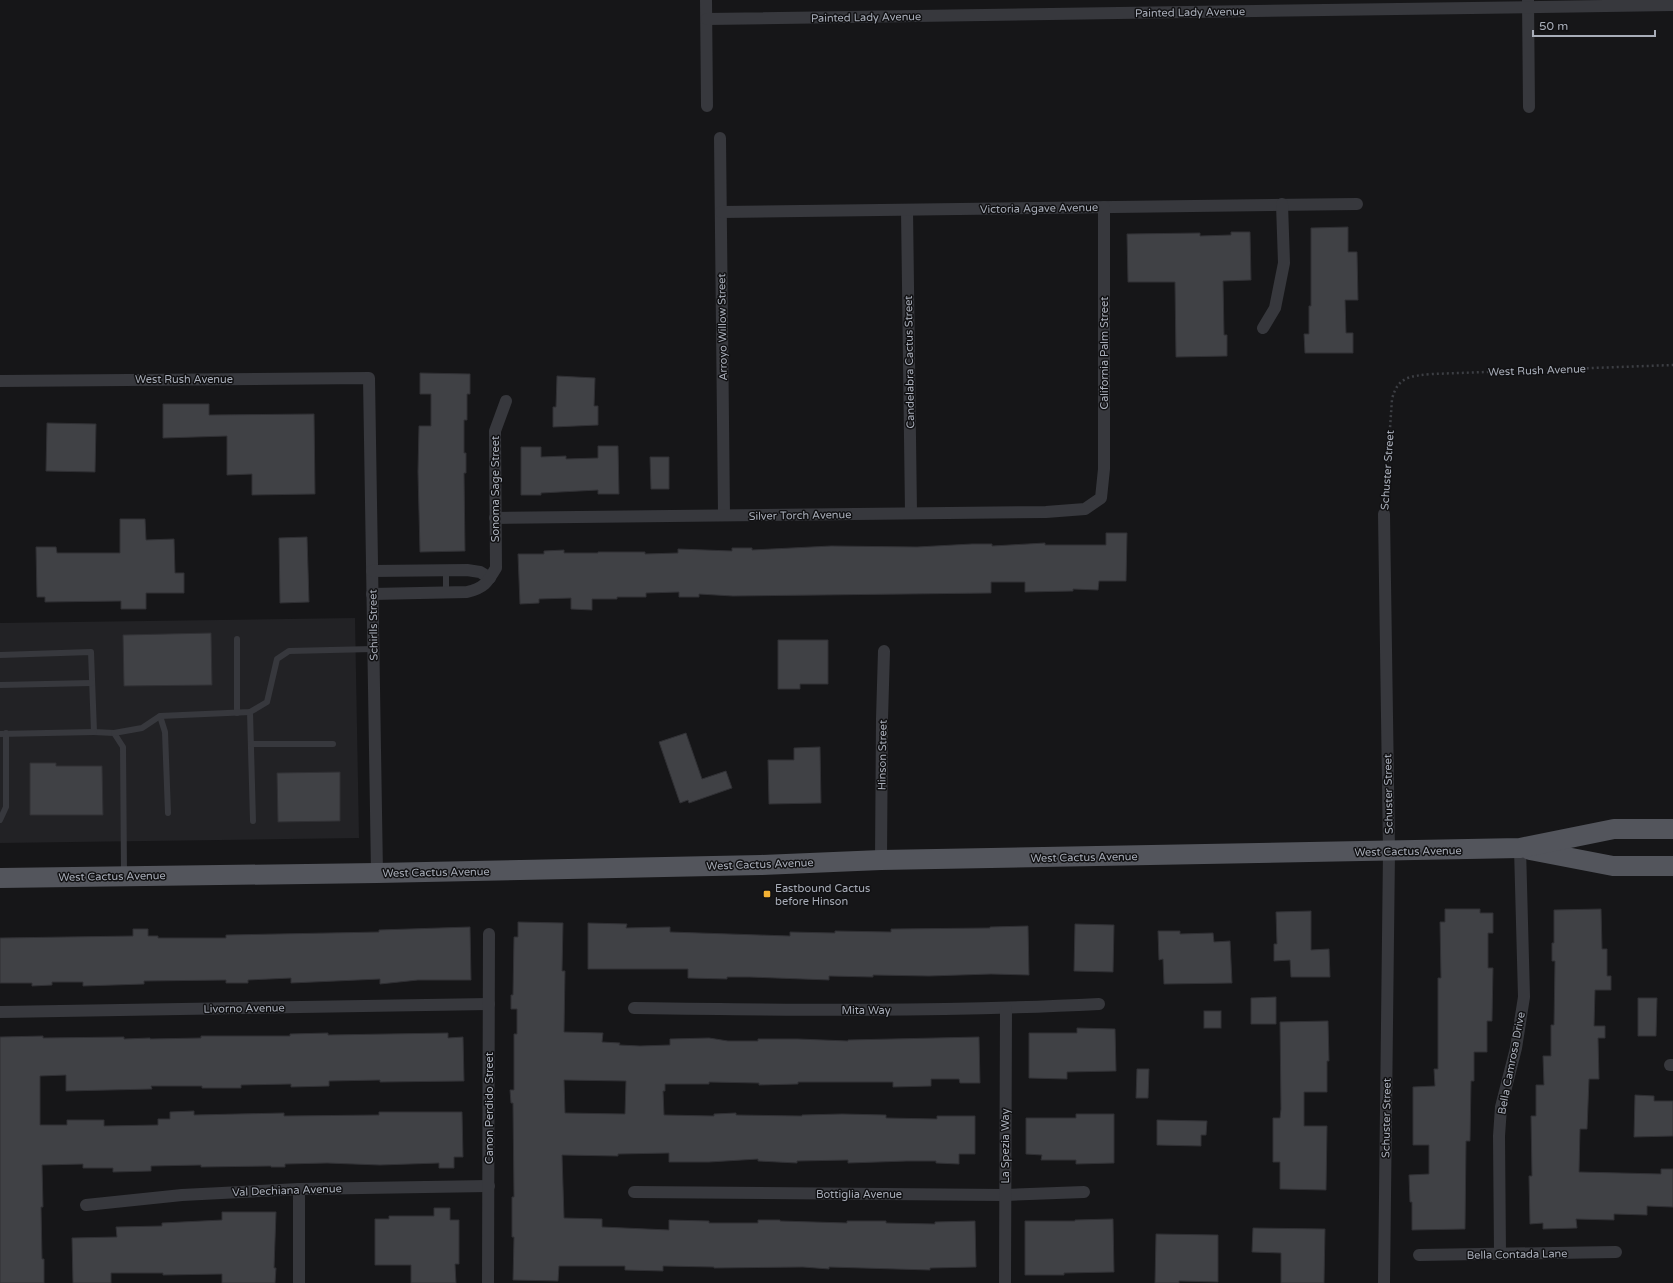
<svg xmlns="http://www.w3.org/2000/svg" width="1673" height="1283" font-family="'Varela Round',sans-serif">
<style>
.built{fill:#222225}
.building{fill:#404145;stroke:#303034;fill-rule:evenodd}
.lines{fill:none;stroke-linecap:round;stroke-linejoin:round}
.path{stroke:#3d3f44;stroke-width:2.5;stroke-dasharray:2 3;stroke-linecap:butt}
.lane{stroke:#37383d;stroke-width:6}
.street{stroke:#37383d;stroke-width:12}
.primary{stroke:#53555c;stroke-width:20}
.poi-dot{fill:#f2b134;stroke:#111113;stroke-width:1.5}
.labels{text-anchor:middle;stroke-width:3;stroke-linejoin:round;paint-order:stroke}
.street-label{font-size:11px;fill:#a8adb8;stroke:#111113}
.poi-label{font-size:11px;fill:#a8adb8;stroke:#111113;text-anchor:start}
</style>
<rect width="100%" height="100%" fill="#161618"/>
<polygon class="built" points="355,618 359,838 0,843 0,623"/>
<g class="building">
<polygon points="1348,227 1348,252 1357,252 1358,300 1345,300 1346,333 1353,333 1353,353 1305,353 1304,334 1309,334 1309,306 1311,306 1311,228"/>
<polygon points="1231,232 1250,232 1251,280 1223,281 1224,335 1227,335 1227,356 1176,357 1175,282 1128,282 1127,234 1200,233 1200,236 1231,235"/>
<polygon points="420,373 470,374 470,394 467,394 467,420 464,420 464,453 466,453 466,473 464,473 465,551 420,552 418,472 419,426 431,426 431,394 420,394"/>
<polygon points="557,376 595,378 594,406 598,406 598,425 553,427 553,407 556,407"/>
<polygon points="163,404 209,404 209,415 314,414 315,494 252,495 252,474 227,475 227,436 163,438"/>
<polygon points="47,423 96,424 95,472 46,471"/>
<polygon points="598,446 618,446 619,494 598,494 598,490 541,493 541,495 521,495 521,447 541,447 541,457 566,456 566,459 598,458"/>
<polygon points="650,457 669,457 669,489 651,489"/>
<polygon points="120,519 145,519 146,540 174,539 175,573 184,573 184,593 146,593 146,609 121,609 121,601 45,602 45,597 37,597 36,547 56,547 57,553 120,553"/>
<polygon points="1106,533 1127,533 1126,581 1099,581 1098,590 1073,589 1073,591 1025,592 1025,582 991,582 991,593 733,596 699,594 699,597 679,597 679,592 646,593 646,597 617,597 617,599 592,599 592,610 571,609 571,598 539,599 539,603 520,604 518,554 544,554 544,551 564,550 564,553 598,553 598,552 645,552 645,554 678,553 678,549 732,551 732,548 752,548 752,550 831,546 917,547 972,544 992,544 992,546 1045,543 1045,545 1106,545"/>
<polygon points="307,537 309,602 280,603 279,538"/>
<polygon points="211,633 212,685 124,686 123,635"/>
<polygon points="778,640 828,640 828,684 800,684 800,689 778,689"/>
<polygon points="686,733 702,779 726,771 732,788 689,803 688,800 680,803 659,742"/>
<polygon points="820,747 821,803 769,804 768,760 794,760 794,748"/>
<polygon points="30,763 56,763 56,766 102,766 103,815 30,815"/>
<polygon points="340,772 340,821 278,822 277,773"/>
<polygon points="1445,909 1480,909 1480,913 1493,913 1493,933 1488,933 1488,968 1493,968 1492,1021 1487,1021 1487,1052 1474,1052 1474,1081 1471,1081 1470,1141 1466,1141 1465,1229 1412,1230 1412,1202 1410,1202 1409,1175 1429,1174 1429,1145 1413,1145 1413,1087 1435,1086 1434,1069 1438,1069 1438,978 1441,978 1440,922 1445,922"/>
<polygon points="1601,909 1602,949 1607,949 1607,976 1611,976 1611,990 1595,990 1594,1026 1605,1026 1605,1038 1598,1038 1599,1079 1589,1079 1587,1129 1580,1129 1579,1172 1661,1174 1661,1169 1673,1169 1673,1207 1647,1206 1647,1215 1614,1214 1614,1220 1576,1219 1577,1228 1543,1229 1543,1223 1530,1224 1529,1176 1532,1176 1531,1116 1536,1116 1536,1085 1544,1085 1543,1056 1551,1056 1551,1025 1554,1025 1555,961 1552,961 1552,943 1554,943 1554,910"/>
<polygon points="1311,911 1311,950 1329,949 1330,977 1291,977 1290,960 1274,961 1274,944 1277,944 1276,912"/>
<path d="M 518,922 L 563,923 L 562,971 L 565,971 L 564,1032 L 603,1033 L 602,1042 L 620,1043 L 619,1045 L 640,1046 L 670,1045 L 670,1039 L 709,1038 L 728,1041 L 758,1041 L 758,1039 L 798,1039 L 848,1041 L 848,1040 L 979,1037 L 980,1083 L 960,1083 L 959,1079 L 931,1079 L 931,1086 L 893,1087 L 893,1082 L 798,1082 L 798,1084 L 759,1085 L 759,1083 L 709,1082 L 709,1084 L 665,1084 L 665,1091 L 663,1091 L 664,1115 L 714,1116 L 714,1114 L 736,1113 L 736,1115 L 802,1116 L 802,1115 L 842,1114 L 886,1115 L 886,1118 L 937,1119 L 937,1116 L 975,1116 L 975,1154 L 959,1154 L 959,1164 L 936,1163 L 936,1161 L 907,1161 L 848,1163 L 848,1160 L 797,1161 L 797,1163 L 758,1161 L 758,1159 L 709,1162 L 669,1162 L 669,1153 L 618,1154 L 618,1156 L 562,1155 L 564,1218 L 602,1219 L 602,1227 L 669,1230 L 669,1220 L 709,1221 L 709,1223 L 758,1223 L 758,1220 L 780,1220 L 780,1221 L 847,1223 L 847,1221 L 886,1221 L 886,1223 L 935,1224 L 935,1222 L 975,1221 L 976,1267 L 930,1268 L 930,1270 L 829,1267 L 829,1269 L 803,1267 L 714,1268 L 714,1267 L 663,1266 L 663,1271 L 625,1270 L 625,1266 L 559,1266 L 558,1281 L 513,1280 L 514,1237 L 512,1237 L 512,1197 L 514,1197 L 513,1103 L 511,1103 L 510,1090 L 514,1090 L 514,1034 L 517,1034 L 517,1009 L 511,1009 L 511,995 L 513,995 L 514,937 L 518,937 ZM 564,1080 L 626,1081 L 625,1114 L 565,1113 Z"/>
<polygon points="588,923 627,924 626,928 670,927 670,932 790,936 790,932 835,933 835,931 891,932 891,929 990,928 990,927 1028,926 1029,975 991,974 929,976 873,975 873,977 829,976 829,980 749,977 727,977 727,979 688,978 688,969 588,969"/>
<polygon points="1075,924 1114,925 1113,972 1074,971"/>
<polygon points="470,927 471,980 418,980 380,984 380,979 291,983 291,978 248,980 248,983 226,983 226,980 144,981 144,984 83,986 83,982 52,982 52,985 32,986 32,983 0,983 0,938 133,936 133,929 148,929 148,936 158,936 158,938 226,938 226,935 379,932 379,930"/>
<polygon points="1158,931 1180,931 1180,934 1213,933 1214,942 1230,941 1232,983 1164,984 1163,959 1159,960"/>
<polygon points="1276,997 1276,1024 1251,1024 1251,998"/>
<polygon points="1638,998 1657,998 1656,1036 1638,1036"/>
<rect x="1204" y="1011" width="17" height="17"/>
<polygon points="1328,1021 1329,1061 1327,1061 1327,1092 1304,1092 1304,1126 1327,1126 1326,1190 1280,1189 1280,1162 1273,1162 1273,1118 1280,1118 1281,1109 1280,1022"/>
<polygon points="1077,1028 1115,1029 1116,1071 1067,1072 1067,1079 1029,1078 1029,1033 1077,1033"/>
<polygon points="328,1033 328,1035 448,1033 448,1038 463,1037 464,1081 380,1082 380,1080 329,1081 329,1086 291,1087 291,1084 241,1085 241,1088 202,1088 202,1086 151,1086 152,1089 66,1091 66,1075 40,1076 40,1125 67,1125 67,1120 104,1120 104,1126 158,1125 158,1119 170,1119 170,1112 194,1111 194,1115 284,1113 284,1116 379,1115 379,1112 462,1112 463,1157 454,1157 454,1168 439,1168 439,1163 380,1165 327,1163 285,1164 285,1167 271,1167 271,1166 201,1167 201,1165 151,1166 151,1171 113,1172 113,1168 83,1168 83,1164 42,1165 43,1207 41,1207 42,1259 44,1259 44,1283 0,1283 0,1037 43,1036 43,1038 124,1037 124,1039 150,1038 150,1039 201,1038 201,1036 290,1036 290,1034"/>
<polygon points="1137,1069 1149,1069 1148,1098 1136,1098"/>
<polygon points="1635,1095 1654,1096 1654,1101 1673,1101 1673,1136 1634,1137"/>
<polygon points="1076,1114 1114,1114 1114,1163 1076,1164 1076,1160 1041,1160 1042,1155 1026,1154 1026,1118 1076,1118"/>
<polygon points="1157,1120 1207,1121 1206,1135 1201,1135 1201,1146 1157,1145"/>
<polygon points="434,1208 450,1208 450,1220 459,1220 459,1264 455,1264 456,1283 411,1283 411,1265 375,1265 375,1219 389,1219 389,1216 434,1216"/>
<polygon points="222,1212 276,1212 274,1268 276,1268 275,1283 222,1283 222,1274 163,1275 163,1273 111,1273 111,1283 73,1283 72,1238 117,1237 116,1227 162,1226 162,1223 222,1220"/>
<polygon points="1113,1219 1114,1272 1064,1273 1064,1275 1025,1275 1025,1221 1075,1221 1075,1220"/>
<polygon points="1253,1228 1325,1229 1324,1283 1281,1283 1281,1253 1252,1252"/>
<polygon points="1156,1234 1218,1235 1218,1282 1179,1281 1179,1283 1155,1283"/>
</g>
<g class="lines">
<path class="path" d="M 1385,502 L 1392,399 C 1398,376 1411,376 1432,374 L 1673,365"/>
<g class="lane">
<polyline points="446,571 446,593"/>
<polyline points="237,639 237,713"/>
<polyline points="0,655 91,652 94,732 114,733 123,747 124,873"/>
<polyline points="0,685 92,683"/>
<polyline points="250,712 253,821"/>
<polyline points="160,716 165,732 168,813"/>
<polyline points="114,733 142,728 160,716 250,712 267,702 277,659 289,651 373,649"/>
<polyline points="0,734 94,732"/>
<polyline points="251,744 333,744"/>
<polyline points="0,820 6,807 6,733"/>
</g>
<g class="street">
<polyline points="706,0 707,106"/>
<polyline points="1528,0 1529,107"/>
<polyline points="707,19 1673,5"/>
<polyline points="720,138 724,515"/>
<polyline points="907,210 911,513"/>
<polyline points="721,212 1357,204"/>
<polyline points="1263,328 1275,308 1284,263 1282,204"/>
<polyline points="0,381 369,378 377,873"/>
<polyline points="495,518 1046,512 1085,509 1101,498 1104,469 1104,207"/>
<polyline points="372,571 467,570 480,572 490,578"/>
<path d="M 372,594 L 467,592 C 484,588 487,583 496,568 L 495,431 L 506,401"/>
<polyline points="881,860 882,719 884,651"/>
<path d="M 634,1008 C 789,1010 944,1012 1099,1004"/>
<polyline points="0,1012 489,1004"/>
<polyline points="1670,1065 1673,1065"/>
<polyline points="634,1192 1005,1195 1084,1192"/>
<polyline points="86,1205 182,1195 299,1189 489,1186"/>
<polyline points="1500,1254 1499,1136 1501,1107 1516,1048 1524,997 1520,848"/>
<polyline points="1419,1255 1616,1252"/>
<polyline points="299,1283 299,1189"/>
<polyline points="488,1283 489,934"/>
<polyline points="1005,1283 1006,1008"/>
<polyline points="1384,1283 1389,851 1384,514"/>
</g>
<g class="primary">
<polyline points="1530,850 1613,866 1673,866"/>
<polyline points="0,878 377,873 761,865 881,860 1520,848 1614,829 1673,829"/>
</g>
</g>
<rect class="poi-dot" x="763" y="890" width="8" height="8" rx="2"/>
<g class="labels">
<g class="street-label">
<text transform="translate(1190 12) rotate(-1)" y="4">Painted Lady Avenue</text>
<text transform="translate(866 17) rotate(-1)" y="4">Painted Lady Avenue</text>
<text transform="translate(1039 208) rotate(-1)" y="4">Victoria Agave Avenue</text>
<text transform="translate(722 327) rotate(-91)" y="4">Arroyo Willow Street</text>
<text transform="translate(1104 353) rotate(-90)" y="4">California Palm Street</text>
<text transform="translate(909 362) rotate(-91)" y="4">Candelabra Cactus Street</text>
<text transform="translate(1537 370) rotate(-2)" y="4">West Rush Avenue</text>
<text x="184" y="383">West Rush Avenue</text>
<text transform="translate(1387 470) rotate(-86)" y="4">Schuster Street</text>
<text transform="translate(495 489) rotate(-90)" y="4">Sonoma Sage Street</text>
<text transform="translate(800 515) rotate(-1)" y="4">Silver Torch Avenue</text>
<text transform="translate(373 625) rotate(-91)" y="4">Schirlls Street</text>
<text transform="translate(882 755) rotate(-89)" y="4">Hinson Street</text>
<text transform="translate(1388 794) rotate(-91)" y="4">Schuster Street</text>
<text transform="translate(1408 851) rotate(-1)" y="4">West Cactus Avenue</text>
<text transform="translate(1084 857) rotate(-1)" y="4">West Cactus Avenue</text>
<text transform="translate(760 864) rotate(-2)" y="4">West Cactus Avenue</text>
<text transform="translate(436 872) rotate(-1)" y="4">West Cactus Avenue</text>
<text transform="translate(112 876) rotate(-1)" y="4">West Cactus Avenue</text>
<text transform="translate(244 1008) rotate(-1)" y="4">Livorno Avenue</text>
<text x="866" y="1014">Mita Way</text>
<text transform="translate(1511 1063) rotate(-79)" y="4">Bella Camrosa Drive</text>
<text transform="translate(489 1108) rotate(-90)" y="4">Canon Perdido Street</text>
<text transform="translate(1386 1118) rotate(-89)" y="4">Schuster Street</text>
<text transform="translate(1005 1146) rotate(-90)" y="4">La Spezia Way</text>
<text transform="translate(287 1190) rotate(-2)" y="4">Val Dechiana Avenue</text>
<text x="859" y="1198">Bottiglia Avenue</text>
<text transform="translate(1517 1254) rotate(-1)" y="4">Bella Contada Lane</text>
</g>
<g class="poi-label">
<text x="775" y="892">Eastbound Cactus<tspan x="775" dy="13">before Hinson</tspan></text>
</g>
</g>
<path d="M1533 30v6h122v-6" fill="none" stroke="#a8adb8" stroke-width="2"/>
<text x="1539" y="30" font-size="12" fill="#a8adb8" stroke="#111113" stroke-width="3" paint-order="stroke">50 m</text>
</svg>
